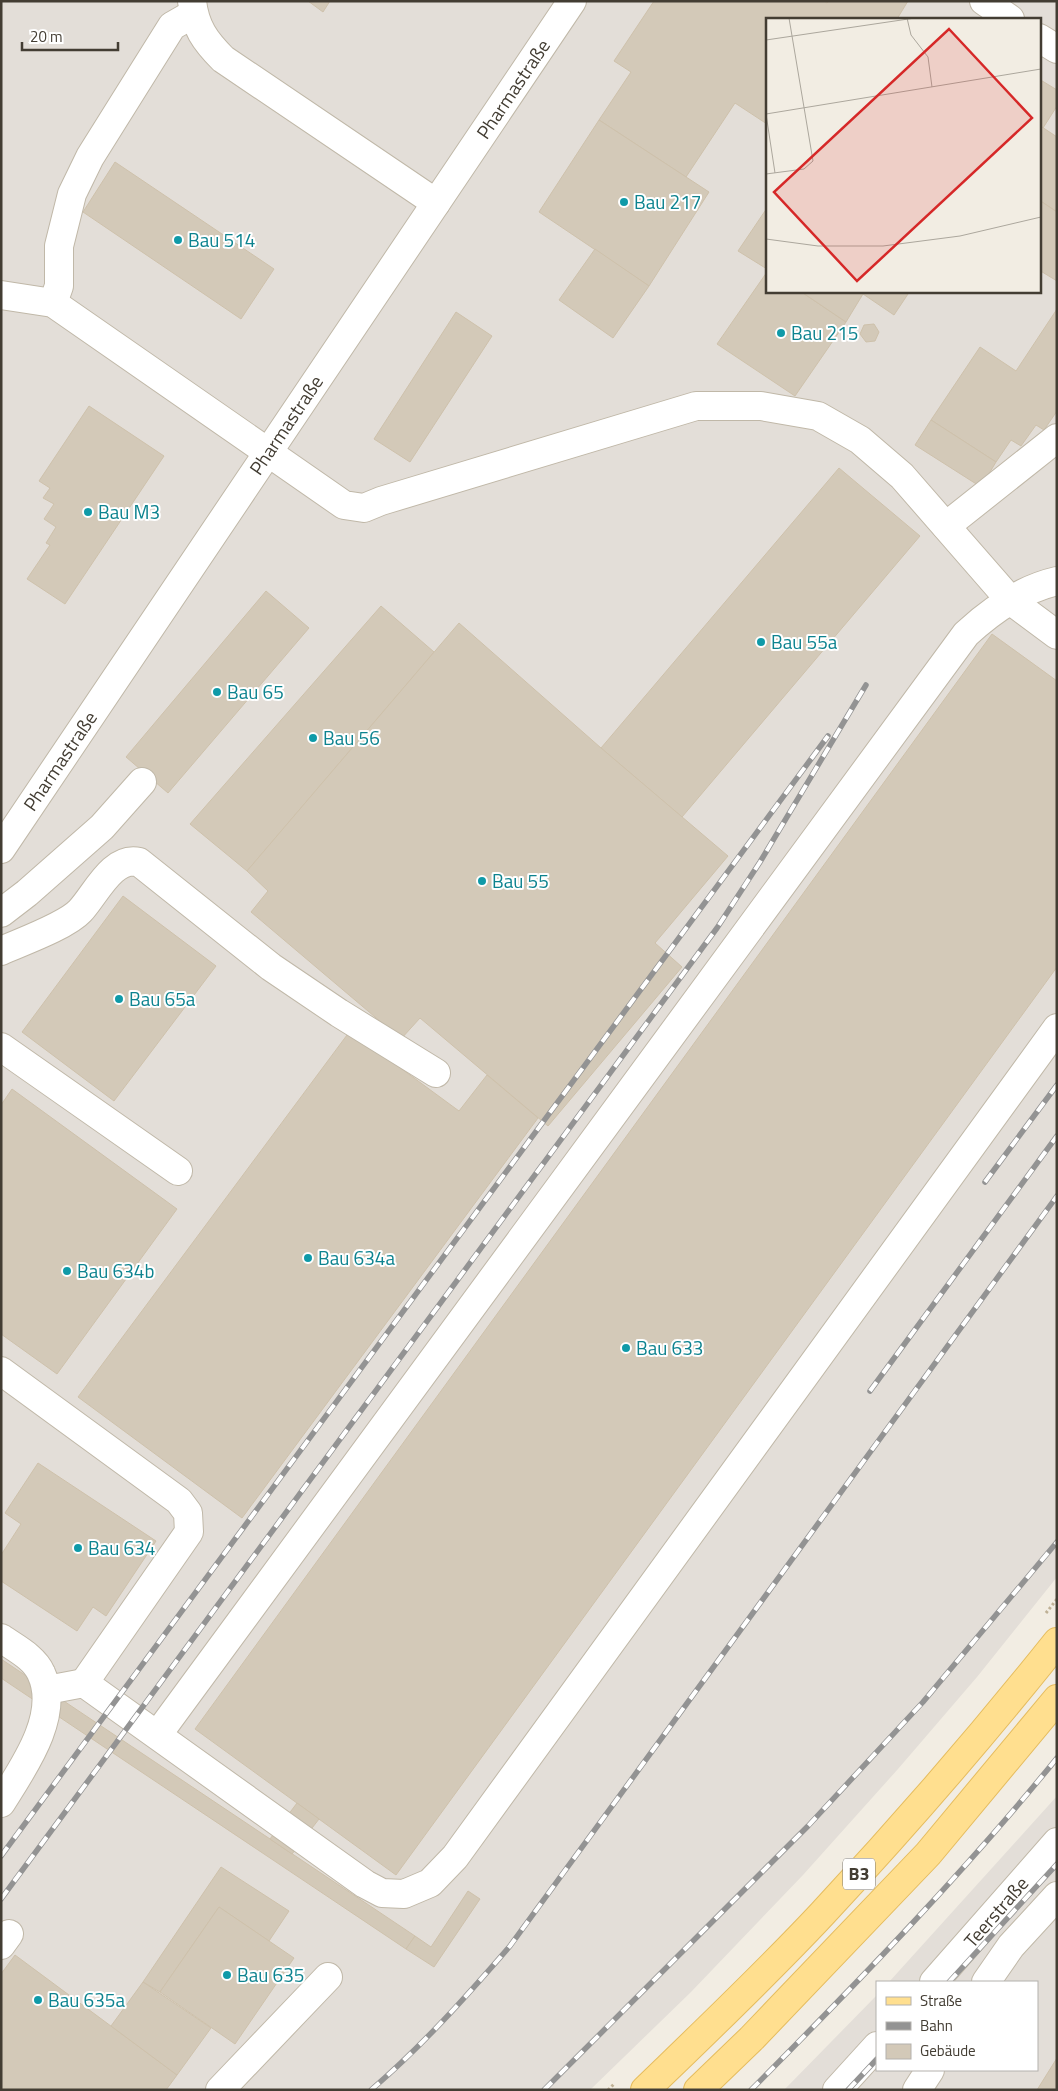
<svg xmlns="http://www.w3.org/2000/svg" width="1058" height="2091" font-family="'Titillium Web',sans-serif">
<style>
.industrial{fill:#e3ded8;fill-rule:evenodd}
.building{fill:#d3c9b8;stroke:#cec1ab}
.lines{fill:none;stroke-linecap:round;stroke-linejoin:round}
.minor-casing{stroke:#c0b8a8;stroke-width:30}
.major-casing{stroke:#e5bc5e;stroke-width:30}
.path{stroke:#bfb196;stroke-width:3;stroke-dasharray:2.5 2.5;stroke-linecap:butt}
.minor{stroke:#fff;stroke-width:28}
.major{stroke:#ffdf8f;stroke-width:28}
.rail-casing{stroke:#939393;stroke-width:5.5}
.rail{stroke:#fff;stroke-width:4;stroke-dasharray:11;stroke-linecap:butt}
.culture-dot{fill:#0f9aa8;stroke:#fff;stroke-width:2}
.labels{text-anchor:middle;stroke-width:4;stroke-linejoin:round;paint-order:stroke}
.shield{fill:#fff;stroke:#7b7770;stroke-width:1}
.shield-label{font-size:18px;font-weight:bold;fill:#433d33}
.street-label{font-size:19px;fill:#433d33;stroke:#fff}
.culture-label{font-size:19px;fill:#0d838f;stroke:#fff;text-anchor:start}
.inset-road{fill:none;stroke:#aca79d;stroke-width:1}
.view{fill:#d62828;fill-opacity:0.15;stroke:#d62828;stroke-width:2.5}
.inset-edge{fill:none;stroke:#433d33;stroke-width:2.5}
</style>
<rect width="100%" height="100%" fill="#f2ede3"/>
<g class="industrial">
<path d="M 1,1 L 1057,1 L 1057,1577 L 977,1677 L 898,1769 L 803,1875 L 691,1992 L 590,2090 L 1,2090 ZM 767,19 L 1039,19 L 1039,291 L 767,291 Z"/>
<polygon points="1057,1796 1057,2090 784,2090 877,1995 877,2070 1037,2070 1037,1982 889,1982"/>
</g>
<g class="building">
<polygon points="308,1 330,1 323,12"/>
<polygon points="654,1 824,1 827,3 829,1 908,1 897,19 767,19 767,124 735,103 686,177 599,120 631,72 614,61"/>
<polygon points="1039,79 1057,90 1057,106 1043,128 1039,125"/>
<polygon points="599,120 709,192 649,286 539,212"/>
<polygon points="1039,125 1057,137 1057,212 1039,200"/>
<polygon points="115,162 274,269 241,319 83,212"/>
<polygon points="1039,200 1057,212 1057,281 1039,270"/>
<polygon points="767,208 767,269 738,251"/>
<polygon points="595,249 649,286 613,338 559,300"/>
<polygon points="767,272 767,291 800,291 846,322 795,396 717,344"/>
<polygon points="800,291 910,291 894,315 863,294 846,322"/>
<polygon points="1057,309 1057,411 1044,430 1036,425 1021,446 1011,440 996,462 931,420 980,347 1016,371"/>
<polygon points="456,312 492,336 410,462 374,439"/>
<polygon points="874,324 879,332 875,341 866,342 860,334 864,325"/>
<polygon points="89,406 164,456 65,604 27,579 50,545 46,543 56,527 44,519 54,504 43,498 50,488 39,481"/>
<polygon points="931,420 996,462 981,487 915,445"/>
<polygon points="839,468 920,536 682,817 601,748"/>
<polygon points="266,591 309,628 168,793 126,757"/>
<polygon points="381,606 434,652 247,871 190,824"/>
<polygon points="459,623 601,748 728,856 655,943 682,967 548,1126 420,1018 401,1039 251,912 268,891 247,871"/>
<polygon points="992,634 1057,681 1057,967 396,1875 195,1729"/>
<polygon points="123,896 216,966 114,1101 22,1032"/>
<polygon points="350,1031 459,1111 487,1075 538,1118 242,1518 78,1397"/>
<polygon points="12,1089 177,1209 57,1374 1,1334 1,1105"/>
<polygon points="38,1463 156,1541 106,1616 93,1607 77,1631 1,1581 1,1555 21,1524 5,1513"/>
<polygon points="1,1659 415,1936 406,1949 1,1678"/>
<polygon points="297,1803 319,1819 292,1854 270,1839"/>
<polygon points="221,1867 289,1911 269,1941 219,1907 160,1992 143,1982"/>
<polygon points="468,1891 480,1899 434,1967 406,1949 415,1936 431,1947"/>
<polygon points="219,1907 294,1958 235,2044 160,1992"/>
<polygon points="15,1955 177,2075 166,2090 1,2090 1,1974"/>
<polygon points="143,1982 211,2028 177,2075 111,2026"/>
<polygon points="1057,2058 1057,2090 1037,2090"/>
</g>
<g class="lines">
<g class="minor-casing">
<g id="minor">
<path d="M 192,1 C 195,27 205,41 223,59 L 436,203"/>
<polyline points="984,1 1010,19"/>
<polyline points="1039,38 1057,49"/>
<polyline points="1,295 53,303 344,505 364,508 381,501 696,406 761,406 818,416 860,440 902,476 1010,600 1057,635"/>
<polyline points="53,303 59,286 59,246 72,194 90,157 172,26 193,14"/>
<polyline points="946,526 1057,438"/>
<polyline points="1,849 572,1"/>
<polyline points="1,913 27,893 102,827 142,782"/>
<path d="M 1,951 C 21,942 66,926 80,911 C 96,894 112,856 139,862 L 271,967 L 339,1013 L 436,1073"/>
<polyline points="1,1047 178,1171"/>
<polyline points="1,1371 179,1501 188,1513 189,1532 84,1683"/>
<path d="M 1,1638 C 15,1648 34,1657 41,1673 C 61,1715 23,1768 1,1803"/>
<polyline points="47,1690 84,1683 365,1884 382,1893 404,1894 430,1883 455,1857 1057,1028"/>
<path d="M 158,1734 L 966,634 C 992,610 1022,589 1057,581"/>
<polyline points="1,1945 9,1934"/>
<polyline points="934,1982 1057,1842"/>
<polyline points="986,1982 1011,1946 1057,1896"/>
<polyline points="220,2090 328,1977"/>
<polyline points="837,2090 877,2046"/>
<polyline points="917,2090 930,2070"/>
</g>
</g>
<g class="major-casing">
<g id="major">
<path d="M 645,2090 C 705,2032 765,1975 822,1914 C 904,1826 982,1736 1057,1642"/>
<polyline points="698,2090 751,2039 928,1854 1057,1699"/>
</g>
</g>
<g class="path">
<polyline points="1046,1613 1057,1599"/>
<polyline points="608,2090 615,2083"/>
</g>
<use href="#minor" class="minor"/>
<use href="#major" class="major"/>
<g class="rail-casing">
<g id="rail">
<polyline points="985,1182 1057,1085"/>
<polyline points="870,1391 1057,1136"/>
<polyline points="1,1856 828,736"/>
<polyline points="1,1899 717,928 760,862 866,685"/>
<polyline points="949,1982 1057,1864"/>
<path d="M 371,2090 C 423,2045 465,1998 510,1946 L 1057,1196"/>
<polyline points="544,2090 808,1826 923,1702 1057,1542"/>
<path d="M 751,2090 C 857,1983 962,1875 1057,1758"/>
<polyline points="848,2090 877,2059"/>
</g>
</g>
<use href="#rail" class="rail"/>
</g>
<g class="culture-dot">
<circle cx="624" cy="202" r="5"/>
<circle cx="178" cy="240" r="5"/>
<circle cx="781" cy="333" r="5"/>
<circle cx="88" cy="512" r="5"/>
<circle cx="761" cy="642" r="5"/>
<circle cx="217" cy="692" r="5"/>
<circle cx="313" cy="738" r="5"/>
<circle cx="482" cy="881" r="5"/>
<circle cx="119" cy="999" r="5"/>
<circle cx="308" cy="1258" r="5"/>
<circle cx="67" cy="1271" r="5"/>
<circle cx="626" cy="1348" r="5"/>
<circle cx="78" cy="1548" r="5"/>
<circle cx="227" cy="1975" r="5"/>
<circle cx="38" cy="2000" r="5"/>
</g>
<g class="labels">
<rect class="shield" x="843" y="1858.5" width="32" height="31" rx="4"/>
<g class="shield-label">
<text x="859" y="1880">B3</text>
</g>
<g class="street-label">
<text transform="translate(513 89) rotate(-56)" y="7">Pharmastraße</text>
<text transform="translate(286 425) rotate(-56)" y="7">Pharmastraße</text>
<text transform="translate(60 761) rotate(-56)" y="7">Pharmastraße</text>
<text transform="translate(996 1912) rotate(-49)" y="7">Teerstraße</text>
</g>
<g class="culture-label">
<text x="634" y="209">Bau 217</text>
<text x="188" y="247">Bau 514</text>
<text x="791" y="340">Bau 215</text>
<text x="98" y="519">Bau M3</text>
<text x="771" y="649">Bau 55a</text>
<text x="227" y="699">Bau 65</text>
<text x="323" y="745">Bau 56</text>
<text x="492" y="888">Bau 55</text>
<text x="129" y="1006">Bau 65a</text>
<text x="318" y="1265">Bau 634a</text>
<text x="77" y="1278">Bau 634b</text>
<text x="636" y="1355">Bau 633</text>
<text x="88" y="1555">Bau 634</text>
<text x="237" y="1982">Bau 635</text>
<text x="48" y="2007">Bau 635a</text>
</g>
</g>
<g transform="translate(766 18)">
<rect width="275" height="275" fill="#f2ede3"/>
<path class="inset-road" d="M 141,0 L 145,17 L 162,39 L 166,69M 0,22 L 149,0M 0,96 L 275,51M 0,96 L 9,155M 0,156 L 38,151 L 47,143 L 23,0M 0,221 L 52,228 L 117,228 L 194,218 L 275,199"/>
<path class="view" d="M 183,11 L 266,100 L 91,263 L 8,174 Z"/>
<rect width="275" height="275" class="inset-edge"/>
</g>
<rect width="1058" height="2091" fill="none" stroke="#433d33" stroke-width="5"/>
<rect x="876" y="1981" width="162" height="90" fill="#ffffff" stroke="#b4b1ad"/>
<rect x="886" y="1997" width="25" height="8" fill="#ffdf8f" stroke="#b4b1ad"/>
<text x="920" y="2006" font-size="15" fill="#433d33">Straße</text>
<rect x="886" y="2022" width="25" height="8" fill="#939393" stroke="#b4b1ad"/>
<text x="920" y="2031" font-size="15" fill="#433d33">Bahn</text>
<rect x="886" y="2044" width="25" height="15" fill="#d3c9b8" stroke="#b4b1ad"/>
<text x="920" y="2056" font-size="15" fill="#433d33">Gebäude</text>
<path d="M22 42v8h96v-8" fill="none" stroke="#433d33" stroke-width="2.5"/>
<text x="30" y="42" font-size="15" fill="#433d33" stroke="#ffffff" stroke-width="4" paint-order="stroke">20 m</text>
</svg>
